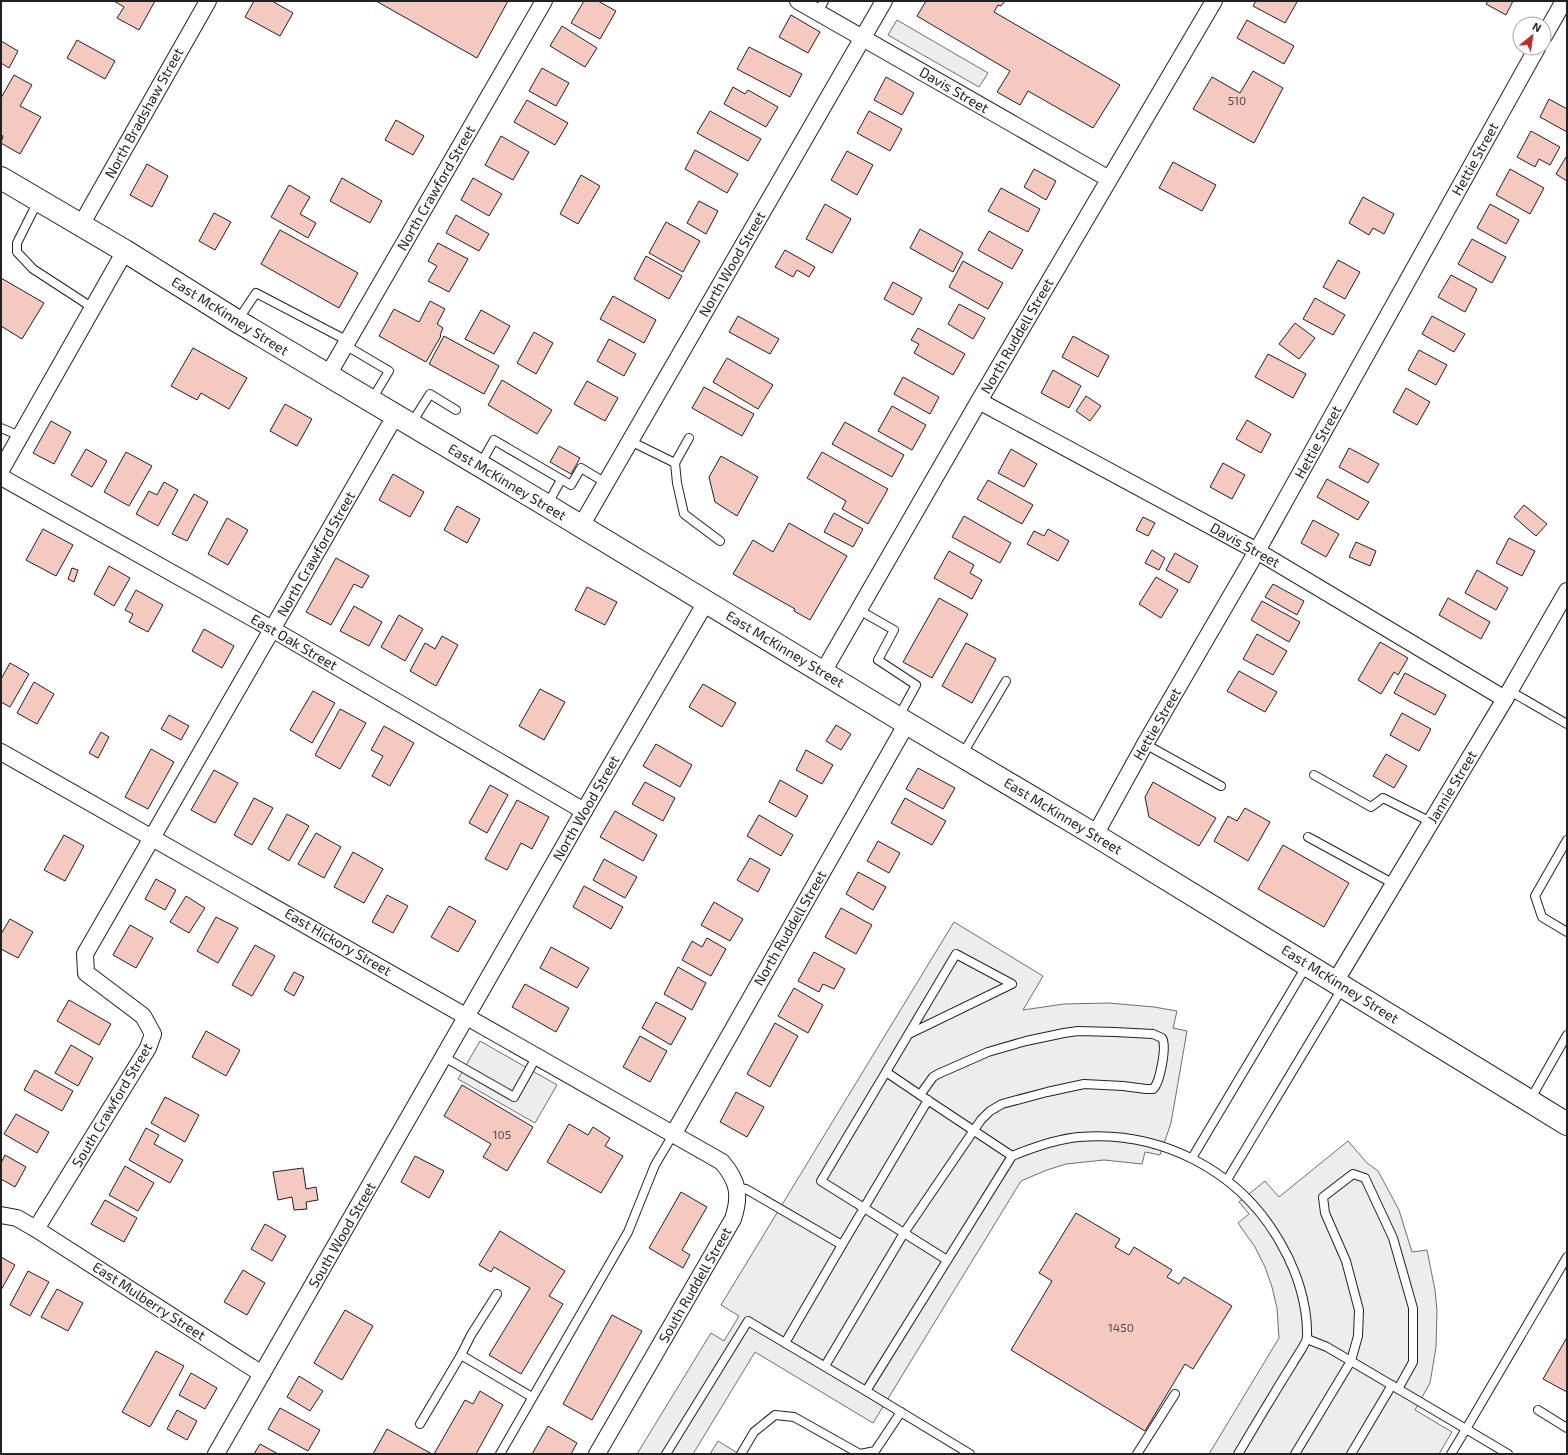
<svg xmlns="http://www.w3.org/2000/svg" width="1568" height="1455" font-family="'Exo 2',sans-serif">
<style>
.parking{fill:#ededed;stroke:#6f6f6f}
.building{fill:#f3c9c0;stroke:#222}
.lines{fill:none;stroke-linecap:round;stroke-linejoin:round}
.lane-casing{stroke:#222;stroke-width:10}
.street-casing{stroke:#222;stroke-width:18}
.secondary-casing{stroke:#222;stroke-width:24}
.lane{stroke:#fff;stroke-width:8}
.street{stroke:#fff;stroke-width:16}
.secondary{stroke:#fff;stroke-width:22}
.labels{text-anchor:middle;stroke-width:3;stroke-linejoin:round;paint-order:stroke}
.number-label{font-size:12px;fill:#564c4a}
.street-label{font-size:14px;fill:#222;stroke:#fff}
</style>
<rect width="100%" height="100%" fill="#fff"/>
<g class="parking">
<polygon points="897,20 988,73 979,87 888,35"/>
<polygon points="954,922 1043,976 1023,1010 1064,1004 1109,1003 1154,1007 1177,1011 1173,1028 1187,1031 1171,1123 1160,1155 1145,1152 1142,1164 1104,1160 1066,1164 1047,1170 1021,1181 873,1423 755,1352 693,1454 637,1454 711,1333 724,1341 739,1316 721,1305"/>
<polygon points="480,1041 557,1085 535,1123 458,1079"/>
<polygon points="1348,1141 1367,1163 1378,1171 1399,1210 1412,1252 1427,1250 1435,1290 1437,1311 1436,1347 1430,1383 1415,1410 1452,1432 1439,1454 1209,1454 1279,1338 1277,1308 1272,1287 1265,1267 1255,1247 1238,1223 1249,1214 1239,1202 1265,1181 1279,1197"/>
<polygon points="718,1441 739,1454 710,1454"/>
</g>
<g class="building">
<polygon points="114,1 155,1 139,30 117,18 124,7"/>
<polygon points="254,1 272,1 293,13 280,36 245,17"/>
<polygon points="376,1 508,1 477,58"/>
<polygon points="584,1 598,1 616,11 600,39 571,23"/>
<polygon points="926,1 1005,1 1001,6 998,5 994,12 1120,85 1093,128 1028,91 1020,105 997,92 1010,71 917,16"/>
<polygon points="1256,1 1295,1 1297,2 1285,23 1253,6"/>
<polygon points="1488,1 1513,1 1506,15 1486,4"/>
<polygon points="791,15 820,32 808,53 779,37"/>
<polygon points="1247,20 1294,46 1284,64 1237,38"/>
<polygon points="562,26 597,48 585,67 550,46"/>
<polygon points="77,40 115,61 105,79 67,58"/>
<polygon points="1,41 18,51 9,68 1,63"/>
<polygon points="749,47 802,74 790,97 737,69"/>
<polygon points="542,68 569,83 556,106 529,91"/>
<polygon points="1253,71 1283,88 1254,143 1193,109 1212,77 1240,93"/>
<polygon points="14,75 32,85 20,106 41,117 20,154 1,143 3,136 1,135 1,98"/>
<polygon points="886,77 914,93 902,115 874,100"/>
<polygon points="733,87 745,94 748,90 778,107 766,127 724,104"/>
<polygon points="1549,99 1567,109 1567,132 1540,117"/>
<polygon points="527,100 568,123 555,145 514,122"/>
<polygon points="710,111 761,139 748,161 697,133"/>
<polygon points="869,111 902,129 890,151 857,133"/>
<polygon points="396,120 424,136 413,155 385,140"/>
<polygon points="1531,131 1560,147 1550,165 1539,159 1535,167 1517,157"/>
<polygon points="501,136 529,152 513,180 485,165"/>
<polygon points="695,150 738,174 727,193 685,169"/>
<polygon points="847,151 873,165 857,195 831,180"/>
<polygon points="1566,157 1567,158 1567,181 1556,174"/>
<polygon points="1173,162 1216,185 1202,211 1159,188"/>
<polygon points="147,164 168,176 152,207 130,195"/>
<polygon points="1034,169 1056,181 1046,200 1024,187"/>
<polygon points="1510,169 1544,188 1530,214 1496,195"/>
<polygon points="581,175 600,186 578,224 560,214"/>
<polygon points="342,178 382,201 370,223 330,201"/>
<polygon points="473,178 502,194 489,216 461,200"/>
<polygon points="289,185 310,197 300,214 316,223 308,238 271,217"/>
<polygon points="1001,188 1040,209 1028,232 988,211"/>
<polygon points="1363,197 1394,214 1384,234 1373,228 1369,235 1349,223"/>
<polygon points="699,201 718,211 706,234 687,223"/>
<polygon points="825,204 851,219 832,253 806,239"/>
<polygon points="1490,204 1519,220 1506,244 1477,228"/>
<polygon points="214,213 231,222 215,250 199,241"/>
<polygon points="456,215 489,234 479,251 446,233"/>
<polygon points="666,222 700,241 683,272 649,253"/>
<polygon points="920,229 963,253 953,272 910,248"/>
<polygon points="280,230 358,273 339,308 261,264"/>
<polygon points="989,231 1023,250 1012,269 978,250"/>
<polygon points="1472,239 1506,257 1492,283 1458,264"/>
<polygon points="438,243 468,259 449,292 428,281 437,266 428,261"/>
<polygon points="785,250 815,267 809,277 797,270 793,277 775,267"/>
<polygon points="646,256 682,276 669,299 634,279"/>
<polygon points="1338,260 1360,272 1345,299 1323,287"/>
<polygon points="963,261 1003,283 988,309 949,287"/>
<polygon points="1451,275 1477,289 1465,312 1438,297"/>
<polygon points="1,278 44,303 22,339 1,326"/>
<polygon points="893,282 922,298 913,315 884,299"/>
<polygon points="613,296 656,320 644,343 600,319"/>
<polygon points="1315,298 1345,315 1333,335 1303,319"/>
<polygon points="430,301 445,309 437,324 443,328 440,335 441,336 426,362 379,336 394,309 419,322"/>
<polygon points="959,304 985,318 973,339 948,324"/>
<polygon points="481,310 510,326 494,354 465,339"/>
<polygon points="738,316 779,339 770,354 729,332"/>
<polygon points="1432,316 1465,334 1454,352 1422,334"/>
<polygon points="1295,323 1315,338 1299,359 1279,344"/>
<polygon points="918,328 965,354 953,375 914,353 919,344 911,340"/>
<polygon points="534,332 553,343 536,374 517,363"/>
<polygon points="444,336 499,366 484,394 429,364"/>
<polygon points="1073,336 1109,356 1098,377 1062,357"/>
<polygon points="609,339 636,354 624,376 597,361"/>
<polygon points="193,348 247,378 229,409 201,393 197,400 171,386"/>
<polygon points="1419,350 1447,365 1436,385 1408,370"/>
<polygon points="1268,354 1306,374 1293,398 1255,377"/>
<polygon points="727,358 773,385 758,409 713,382"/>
<polygon points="1053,370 1081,386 1069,408 1041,393"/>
<polygon points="903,377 939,397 930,414 894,394"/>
<polygon points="502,380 552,410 537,434 488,405"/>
<polygon points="587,381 618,398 605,421 574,404"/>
<polygon points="704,387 754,414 742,436 692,408"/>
<polygon points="1406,388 1430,402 1417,425 1393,412"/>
<polygon points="1086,396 1101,406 1090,421 1076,411"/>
<polygon points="285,404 312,419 297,446 270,431"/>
<polygon points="892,406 926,425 912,450 878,431"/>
<polygon points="1247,420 1271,434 1261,453 1236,439"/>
<polygon points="51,421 71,432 54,464 33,453"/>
<polygon points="845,422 904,455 892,477 832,444"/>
<polygon points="559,446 580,458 571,474 550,462"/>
<polygon points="1349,448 1379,464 1368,483 1339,467"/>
<polygon points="86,449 107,461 92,487 71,475"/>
<polygon points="1011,449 1037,464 1024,487 998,473"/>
<polygon points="126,452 152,466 129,506 104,492"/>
<polygon points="822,452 888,489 868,524 842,509 846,501 807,478"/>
<polygon points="721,456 758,477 737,516 715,502 709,477"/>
<polygon points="1223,463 1245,475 1232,499 1210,487"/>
<polygon points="393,474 424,492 410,517 379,500"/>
<polygon points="1327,479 1369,502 1358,520 1317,497"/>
<polygon points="988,480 1033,505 1022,524 977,499"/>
<polygon points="164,482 178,490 158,526 136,514 149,491 157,495"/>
<polygon points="194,494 208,502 187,541 172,534"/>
<polygon points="1524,505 1547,524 1536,536 1514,517"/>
<polygon points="457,506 480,519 467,543 444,530"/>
<polygon points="834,513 863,529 853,547 824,532"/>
<polygon points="964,516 1011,543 1000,563 952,537"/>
<polygon points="1143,517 1155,523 1148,536 1136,530"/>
<polygon points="227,518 248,530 228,565 208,554"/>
<polygon points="1313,520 1339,534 1326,557 1301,543"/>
<polygon points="789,523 847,556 810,620 794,611 795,609 733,574 753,540 773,552"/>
<polygon points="43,529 73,545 56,576 26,560"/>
<polygon points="1048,529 1069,541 1058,561 1027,544 1034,531 1044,536"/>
<polygon points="1509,538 1535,551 1522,576 1496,563"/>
<polygon points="1356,542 1376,551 1370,566 1349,557"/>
<polygon points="1152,550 1165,558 1159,570 1145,563"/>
<polygon points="949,551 974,565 970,573 982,580 972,599 934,578"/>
<polygon points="1175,553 1198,566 1189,583 1166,570"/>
<polygon points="336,558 369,576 362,588 354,584 331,625 306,612"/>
<polygon points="109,566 130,578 114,606 94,594"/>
<polygon points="72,568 78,570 74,582 68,579"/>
<polygon points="1477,570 1508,588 1496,610 1465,593"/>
<polygon points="1156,577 1178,590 1161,618 1139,604"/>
<polygon points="1273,584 1304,601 1297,615 1265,597"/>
<polygon points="587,587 617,602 605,625 575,610"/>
<polygon points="136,590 163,605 148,632 129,622 133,614 125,610"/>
<polygon points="939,598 968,614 932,678 903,662"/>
<polygon points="1448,598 1490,622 1481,639 1439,615"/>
<polygon points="1262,601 1300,622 1289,642 1251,620"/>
<polygon points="354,606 382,622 369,646 340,631"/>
<polygon points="399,615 423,629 405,661 381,647"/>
<polygon points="204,629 234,646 222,668 192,651"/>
<polygon points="1257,634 1287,651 1273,675 1243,659"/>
<polygon points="442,636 458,645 436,686 410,671 425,643 435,649"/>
<polygon points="1380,642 1408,658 1398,675 1394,672 1381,694 1358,680"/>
<polygon points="966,643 996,659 972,703 942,686"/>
<polygon points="10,663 29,674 10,707 1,702 1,679"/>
<polygon points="1239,671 1277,692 1265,712 1227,691"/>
<polygon points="1405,673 1446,695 1435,715 1394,693"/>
<polygon points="34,682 54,694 37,724 17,713"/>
<polygon points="703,684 736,703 722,727 689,707"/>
<polygon points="540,689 565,702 544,740 519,726"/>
<polygon points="313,691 335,703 312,743 290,730"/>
<polygon points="340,709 366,723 340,769 315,755"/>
<polygon points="1402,713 1431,729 1419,751 1390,735"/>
<polygon points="169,715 189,726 181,740 161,729"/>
<polygon points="836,725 851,734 841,750 826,741"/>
<polygon points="384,726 414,743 390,786 372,776 383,756 371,750"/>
<polygon points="101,732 109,737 98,758 89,753"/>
<polygon points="656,744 692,765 680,787 643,766"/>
<polygon points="151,749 174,762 148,809 125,797"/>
<polygon points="806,750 833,765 822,784 796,770"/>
<polygon points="1386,754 1407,766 1394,788 1373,776"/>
<polygon points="918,768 955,788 943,809 906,789"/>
<polygon points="214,770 238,783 215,823 191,810"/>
<polygon points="780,780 808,796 796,817 769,802"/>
<polygon points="645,782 675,798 663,821 632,804"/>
<polygon points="1153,782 1216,818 1199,846 1149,817 1145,797"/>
<polygon points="490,785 508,795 487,833 469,823"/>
<polygon points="254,798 273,808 252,845 234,835"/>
<polygon points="905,798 946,821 932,845 891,823"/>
<polygon points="517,800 549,817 532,849 521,843 507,870 485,859"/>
<polygon points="1245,808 1270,822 1248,861 1214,841 1228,816 1237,821"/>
<polygon points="615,811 657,835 643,861 600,837"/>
<polygon points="287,814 309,826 289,861 268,849"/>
<polygon points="759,815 793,835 781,856 747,836"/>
<polygon points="316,833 341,847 324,878 298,864"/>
<polygon points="64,835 84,846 65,881 44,870"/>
<polygon points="878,841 900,853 889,873 867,861"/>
<polygon points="1283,845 1349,883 1324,927 1258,889"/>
<polygon points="353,852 383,869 364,903 334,887"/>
<polygon points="750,858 770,869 758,892 737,880"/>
<polygon points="604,859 637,877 625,898 593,880"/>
<polygon points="858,872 886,887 873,910 846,894"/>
<polygon points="156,879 176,890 165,910 145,899"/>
<polygon points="584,886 623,907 611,929 573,907"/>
<polygon points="387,895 408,906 393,933 372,922"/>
<polygon points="186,896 205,908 189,933 170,922"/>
<polygon points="714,902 743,919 730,941 701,925"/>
<polygon points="449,906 476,921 458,952 431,937"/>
<polygon points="841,908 872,925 856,954 825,937"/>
<polygon points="216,917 238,928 218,963 197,951"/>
<polygon points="10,919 33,932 18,958 1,949 1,934"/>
<polygon points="130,925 153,938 136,968 113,955"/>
<polygon points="707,938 726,949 711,976 682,960 692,941 702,947"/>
<polygon points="255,945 275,956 252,996 232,985"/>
<polygon points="551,947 589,968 577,988 540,968"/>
<polygon points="814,952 845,969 834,989 823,984 819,992 798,981"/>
<polygon points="678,967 706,983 692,1010 664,994"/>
<polygon points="294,972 304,977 294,996 284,990"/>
<polygon points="525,984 569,1008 556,1032 512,1007"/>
<polygon points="794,988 823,1005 808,1033 778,1016"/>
<polygon points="69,1000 111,1024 99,1045 57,1021"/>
<polygon points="656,1002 686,1018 671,1045 642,1028"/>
<polygon points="775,1023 798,1036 770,1087 747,1074"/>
<polygon points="206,1031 240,1050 226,1076 192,1057"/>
<polygon points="640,1036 667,1051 650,1082 623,1067"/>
<polygon points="71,1045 93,1058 78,1086 55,1073"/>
<polygon points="35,1070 73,1091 62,1111 24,1090"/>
<polygon points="462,1085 533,1127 507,1171 483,1157 491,1144 444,1116"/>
<polygon points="736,1092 764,1107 747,1137 720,1122"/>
<polygon points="165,1097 199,1115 185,1142 151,1123"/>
<polygon points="16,1114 49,1132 37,1153 4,1134"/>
<polygon points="569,1124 588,1135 593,1127 610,1138 605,1146 623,1156 601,1193 547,1162"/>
<polygon points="146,1128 159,1135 154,1144 183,1160 170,1183 129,1160"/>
<polygon points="5,1155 26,1167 15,1187 1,1179 1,1163"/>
<polygon points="415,1156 444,1171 429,1198 401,1182"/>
<polygon points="125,1166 154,1183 138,1211 109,1195"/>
<polygon points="303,1168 306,1189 316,1187 318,1200 306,1202 307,1209 294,1210 292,1197 278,1200 273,1172"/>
<polygon points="681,1192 707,1207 682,1250 690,1255 683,1268 649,1248"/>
<polygon points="105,1200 137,1218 124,1242 91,1224"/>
<polygon points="1076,1213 1120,1239 1115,1247 1129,1255 1134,1247 1172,1270 1167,1277 1179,1284 1184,1277 1232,1306 1193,1369 1185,1364 1145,1431 1011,1350 1052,1281 1039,1273"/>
<polygon points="265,1224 286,1236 272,1261 251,1249"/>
<polygon points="500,1231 565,1271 549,1296 563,1304 521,1374 489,1355 530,1288 494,1267 491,1272 479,1265"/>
<polygon points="1,1257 15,1265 1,1290"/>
<polygon points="243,1270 265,1283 247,1315 224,1302"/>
<polygon points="28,1271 49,1282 30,1316 10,1305"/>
<polygon points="57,1289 83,1303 68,1331 41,1317"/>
<polygon points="345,1310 373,1326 342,1380 314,1363"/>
<polygon points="612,1315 642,1331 592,1420 563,1404"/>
<polygon points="1566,1339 1567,1340 1567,1392 1543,1379"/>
<polygon points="156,1351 184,1366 150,1427 122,1412"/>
<polygon points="191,1373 217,1388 205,1409 179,1395"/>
<polygon points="299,1376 323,1391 310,1411 287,1397"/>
<polygon points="480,1391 503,1405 476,1454 434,1454 465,1400 473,1404"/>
<polygon points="280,1408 320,1430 308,1451 268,1429"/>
<polygon points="177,1410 197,1421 187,1440 167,1429"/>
<polygon points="548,1426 577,1443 571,1454 532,1454"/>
<polygon points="387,1429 432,1454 373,1454"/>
<polygon points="260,1444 278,1454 254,1454"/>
</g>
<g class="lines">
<g class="lane-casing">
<g id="lane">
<polyline points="818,12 824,1"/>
<polyline points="38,201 17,243 17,252 33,269 93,308"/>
<polyline points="238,320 256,293 348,341"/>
<polyline points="345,345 389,371 371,401"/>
<polyline points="411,424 430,394 456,410"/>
<polyline points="1,428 20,436"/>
<polyline points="630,441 675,463 677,483 684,514 720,541"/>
<polyline points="675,463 689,438"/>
<polyline points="480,465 494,440 571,485 581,468 606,483"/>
<polyline points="547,505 561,480"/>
<polyline points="859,610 894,630 878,660 916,685 899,716"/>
<polyline points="1510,691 1567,724"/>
<polyline points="1145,744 1221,786"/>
<polyline points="962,755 1006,681"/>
<polyline points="1314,775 1371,807 1383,798 1431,822"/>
<polyline points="1308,837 1394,884"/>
<polyline points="1567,840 1535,896 1542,917 1567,932"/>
<polyline points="909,1034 1012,984 956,954 886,1072 920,1095"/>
<polyline points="444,1057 514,1097 537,1056"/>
<polyline points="886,1072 821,1181 947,1260"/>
<polyline points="1530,1100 1567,1035"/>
<polyline points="1192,1158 1307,965"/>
<polyline points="1227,1180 1343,987"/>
<polyline points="737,1188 746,1189 842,1245 785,1343"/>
<polyline points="842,1245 928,1100"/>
<polyline points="1307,1339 1327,1347 1466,1429 1567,1257"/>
<polyline points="461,1355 471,1335 497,1294"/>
<path d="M 825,1366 L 904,1233 L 974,1130 L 981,1120 L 990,1111 L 1002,1104 L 1047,1092 L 1084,1084 L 1123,1086 L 1146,1089 L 1153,1089 C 1160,1083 1167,1046 1162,1038 L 1153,1034 L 1115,1032 L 1078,1031 L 1064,1033 L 1026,1041 L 988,1052 L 938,1074 L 933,1077 L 920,1095 L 1012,1156"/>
<polyline points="1538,1410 1567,1428"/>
<polyline points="420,1424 461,1355 532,1397"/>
<polyline points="500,1454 628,1232 655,1165 674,1133"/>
<polyline points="666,1454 748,1321 866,1391"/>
<polyline points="741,1454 754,1432 775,1415 794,1417 860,1454 875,1451 901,1412"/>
<path d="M 970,1454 L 866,1391 L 1012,1156 C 1034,1147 1056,1139 1079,1137 C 1160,1130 1239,1170 1280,1242 C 1296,1269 1308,1304 1307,1337 C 1307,1343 1296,1357 1293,1363 C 1274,1393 1256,1424 1238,1454"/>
<polyline points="1137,1454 1175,1394"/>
<polyline points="1295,1454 1351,1361 1358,1336 1359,1310 1346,1261 1325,1213 1323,1197 1353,1174 1365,1178 1393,1238 1413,1308 1413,1362 1398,1389"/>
<polyline points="1351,1454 1392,1385"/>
<polyline points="1451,1454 1466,1429 1508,1454"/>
</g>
</g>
<g class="street-casing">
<g id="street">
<polyline points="798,1 1109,179"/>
<polyline points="1544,36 1564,1"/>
<polyline points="81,225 208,1"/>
<polyline points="328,375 544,1"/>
<polyline points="979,401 1257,551 1505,699"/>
<polyline points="1,470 125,251"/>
<polyline points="1,477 272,629 584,811"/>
<polyline points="581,526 884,1"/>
<polyline points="823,672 979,401 1214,1"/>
<path d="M 1,752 L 722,1162 C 738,1181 741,1195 733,1219 L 597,1454"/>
<polyline points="1095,835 1145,744 1257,551 1537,48"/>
<polyline points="1335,982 1505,699 1567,591"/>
<polyline points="674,1133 907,723"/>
<polyline points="1,1215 17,1218 36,1229 262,1374"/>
<polyline points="36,1229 148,1048 153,1034 143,1016 86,973 85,954 395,416"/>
<polyline points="216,1454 584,811 706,602"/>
</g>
</g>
<g class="secondary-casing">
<polyline id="secondary" points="1,178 125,251 237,321 546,505 898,718 1095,835 1567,1124"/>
</g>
<use href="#lane" class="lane"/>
<use href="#street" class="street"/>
<use href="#secondary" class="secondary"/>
</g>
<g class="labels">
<g class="number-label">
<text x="1237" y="105">510</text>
<text x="502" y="1139">105</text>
<text x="1121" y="1332">1450</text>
</g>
<g class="street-label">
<text transform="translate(954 90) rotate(30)" y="5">Davis Street</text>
<text transform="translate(144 113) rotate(-61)" y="5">North Bradshaw Street</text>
<text transform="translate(1475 159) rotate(-61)" y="5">Hettie Street</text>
<text transform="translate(436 188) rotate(-60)" y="5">North Crawford Street</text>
<text transform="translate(732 264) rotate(-60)" y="5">North Wood Street</text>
<text transform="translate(230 316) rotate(32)" y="5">East McKinney Street</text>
<text transform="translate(1017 336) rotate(-60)" y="5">North Ruddell Street</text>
<text transform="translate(1318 442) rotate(-61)" y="5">Hettie Street</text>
<text transform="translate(507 482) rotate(31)" y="5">East McKinney Street</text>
<text transform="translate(1245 545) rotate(29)" y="5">Davis Street</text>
<text transform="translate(316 554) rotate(-60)" y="5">North Crawford Street</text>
<text transform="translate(294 642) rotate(30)" y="5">East Oak Street</text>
<text transform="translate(785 649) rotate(31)" y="5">East McKinney Street</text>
<text transform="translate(1157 724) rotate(-60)" y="5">Hettie Street</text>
<text transform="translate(1452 787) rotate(-59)" y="5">Jannie Street</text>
<text transform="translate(586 808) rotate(-60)" y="5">North Wood Street</text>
<text transform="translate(1063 816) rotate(31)" y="5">East McKinney Street</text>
<text transform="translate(790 928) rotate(-60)" y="5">North Ruddell Street</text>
<text transform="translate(338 942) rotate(30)" y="5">East Hickory Street</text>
<text transform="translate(1340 984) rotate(32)" y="5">East McKinney Street</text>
<text transform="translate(112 1105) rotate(-59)" y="5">South Crawford Street</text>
<text transform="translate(342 1235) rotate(-60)" y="5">South Wood Street</text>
<text transform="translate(695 1285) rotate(-60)" y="5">South Ruddell Street</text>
<text transform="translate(149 1301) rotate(33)" y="5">East Mulberry Street</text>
</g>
</g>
<rect width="1568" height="1455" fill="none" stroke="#222222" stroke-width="4"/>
<g transform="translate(1532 36) rotate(29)"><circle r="19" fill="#ffffff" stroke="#a7a7a7"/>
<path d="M0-3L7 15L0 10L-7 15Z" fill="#c62828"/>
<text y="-6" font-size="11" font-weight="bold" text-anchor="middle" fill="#222222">N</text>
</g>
</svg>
